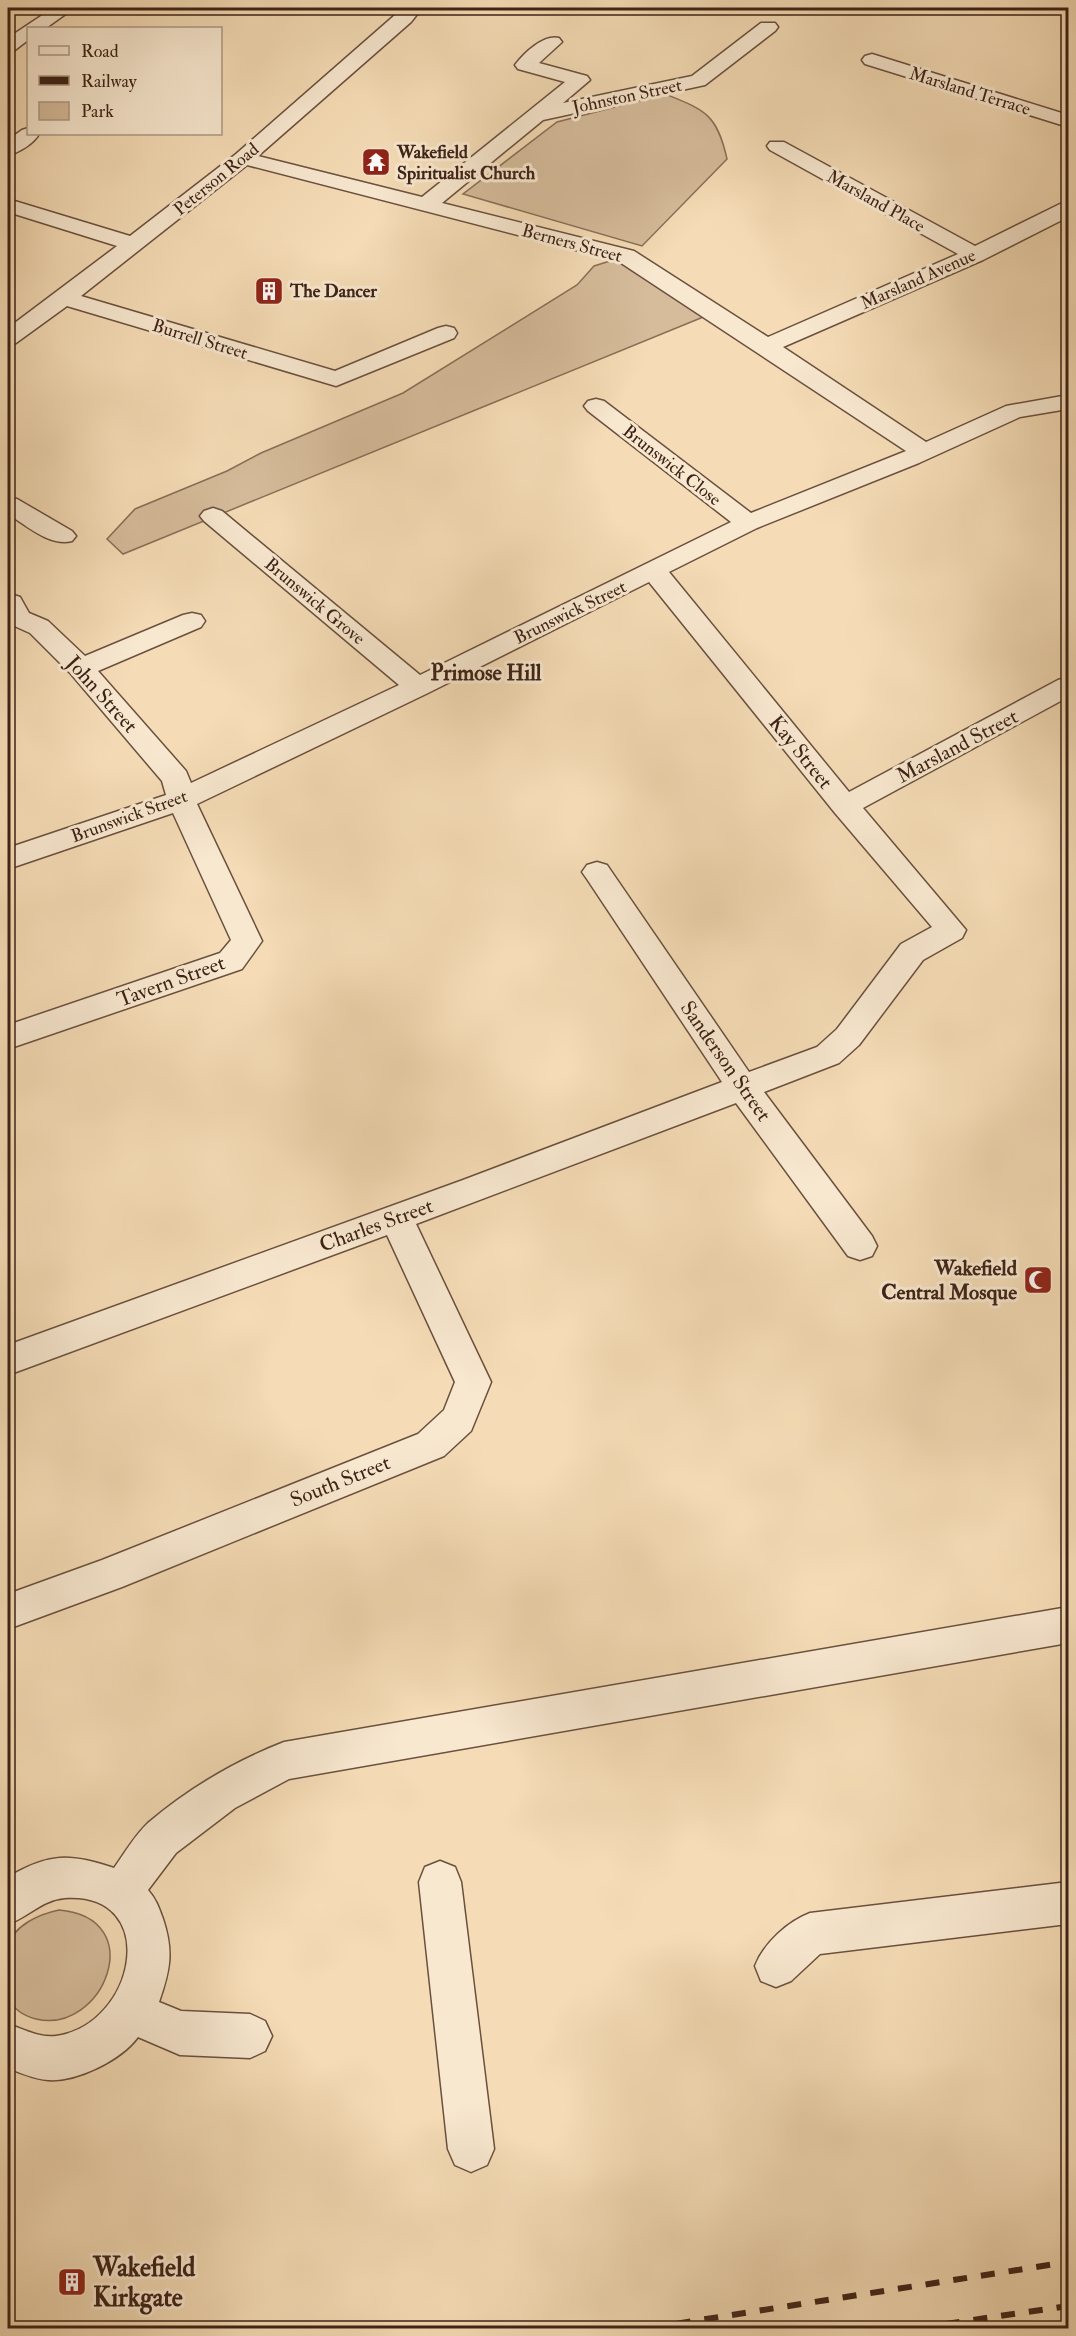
<svg xmlns="http://www.w3.org/2000/svg" width="1076" height="2336" font-family="'IM FELL Double Pica',serif">
<style>
.green{fill:#d6bc9b;stroke:#896f58;stroke-width:1.5}
.lines{fill:none;stroke-linecap:round;stroke-linejoin:round}
.minor-casing{stroke:#6a503e;stroke-width:3}
.minor{fill:#f8e8d0;fill-rule:evenodd}
.rail{stroke:#3c2216;stroke-width:6;stroke-dasharray:14 14;stroke-linecap:butt}
.labels{text-anchor:middle;stroke-width:6;stroke-linejoin:round;paint-order:stroke}
.far-street-label{font-size:18px;fill:#3c2216;stroke:#f8e8d0}
.far-poi-label{font-size:18px;font-weight:bold;fill:#3c2216;stroke:#f8e8d0;text-anchor:start}
.street-label{font-size:21px;fill:#3c2216;stroke:#f8e8d0}
.poi-label{font-size:21px;font-weight:bold;fill:#3c2216;stroke:#f8e8d0;text-anchor:end}
.neighbourhood-label{font-size:22px;font-weight:bold;fill:#3c2216;stroke:#f8e8d0}
.near-poi-label{font-size:26px;font-weight:bold;fill:#3c2216;stroke:#f8e8d0;text-anchor:start}
</style>
<rect width="100%" height="100%" fill="#f5dcb6"/>
<filter id="stains"><feTurbulence type="fractalNoise" baseFrequency=".00333" numOctaves="4"/><feColorMatrix values="0 0 0 0 .2 0 0 0 0 .09 0 0 0 0 .02 0 0 0 .5 -.17"/></filter>
<radialGradient id="worn" r=".72"><stop offset=".6" stop-color="#630" stop-opacity="0"/><stop offset="1" stop-color="#630" stop-opacity=".3"/></radialGradient>
<g class="green">
<path d="M 665,94 C 705,110 717,114 727,159 L 642,246 L 463,194 L 557,122 Z"/>
<polygon points="626,256 713,313 123,554 107,539 135,509 227,471 261,453 403,393 577,285 594,266"/>
<path d="M 59,1910 C 151,1918 103,2035 36,2019 C 24,2016 14,2010 8,1998 C 7,1983 4,1962 8,1947 C 13,1925 40,1914 59,1910 Z"/>
</g>
<g class="lines">
<g class="minor-casing">
<g id="minor">
<polygon points="53,8 74,8 46,28 28,28 28,40 15,50 8,52 8,38"/>
<path d="M 403,8 L 422,8 L 411,22 L 258,156 L 422,197 L 565,82 L 518,69 L 515,65 C 524,53 544,34 559,38 L 562,42 L 539,63 L 587,76 L 590,80 L 563,103 L 692,76 L 761,23 L 775,23 L 778,27 L 775,31 L 705,85 L 543,120 L 442,203 L 634,251 L 768,337 L 958,254 L 770,150 L 767,146 L 770,142 L 784,142 L 975,246 L 1060,204 L 1068,203 L 1068,217 L 983,260 L 783,347 L 926,442 L 1006,406 L 1068,395 L 1068,409 L 1020,417 L 919,463 L 757,528 L 669,572 L 849,792 L 1058,680 L 1068,677 L 1068,697 L 863,808 L 966,930 L 962,938 L 923,960 L 859,1045 L 839,1063 L 764,1092 L 872,1236 L 877,1246 L 872,1256 L 860,1260 L 848,1256 L 736,1103 L 416,1224 L 491,1382 L 471,1431 L 444,1456 L 122,1587 L 8,1629 L 8,1594 L 102,1560 L 418,1434 L 444,1410 L 455,1382 L 387,1235 L 8,1375 L 8,1345 L 463,1180 L 722,1082 L 587,879 L 582,872 L 587,865 L 597,862 L 607,865 L 749,1072 L 817,1047 L 837,1029 L 901,944 L 932,927 L 835,813 L 649,582 L 428,693 L 197,804 L 262,941 L 242,969 L 8,1049 L 8,1025 L 220,953 L 231,940 L 173,813 L 8,869 L 8,848 L 166,795 L 162,781 L 71,674 L 30,633 L 10,624 L 8,620 L 8,593 L 20,597 L 29,613 L 48,621 L 85,656 L 183,615 L 192,613 L 201,615 L 205,621 L 201,627 L 98,671 L 186,771 L 191,783 L 399,685 L 204,521 L 200,516 L 204,511 L 213,508 L 222,511 L 420,675 L 731,522 L 588,411 L 584,406 L 588,401 L 596,399 L 604,401 L 751,513 L 906,451 L 618,261 L 247,165 L 81,296 L 335,371 L 438,328 L 446,326 L 454,328 L 457,333 L 454,338 L 336,386 L 67,306 L 16,343 L 8,345 L 8,328 L 117,246 L 8,212 L 8,199 L 130,236 L 236,154 Z"/>
<polygon points="872,54 1068,115 1068,127 865,64 862,60 865,56"/>
<path d="M 28,128 L 28,134 L 39,134 C 34,143 19,153 8,155 L 8,140 L 22,130 Z"/>
<path d="M 8,497 L 17,499 L 72,531 L 76,536 L 72,541 C 50,547 26,525 8,514 Z"/>
<path d="M 1068,1607 L 1068,1643 L 289,1779 L 235,1808 L 176,1853 L 148,1890 C 156,1899 159,1908 163,1919 C 174,1952 170,1970 159,2002 L 181,2011 L 250,2014 L 265,2021 L 272,2036 L 265,2051 L 250,2058 L 180,2055 L 138,2037 C 121,2060 77,2082 48,2080 C 34,2079 20,2073 8,2068 L 8,2024 C 23,2029 39,2038 56,2036 C 136,2025 162,1892 65,1898 C 41,1900 29,1917 8,1924 L 8,1877 C 49,1853 70,1853 114,1868 C 124,1854 135,1835 148,1823 C 188,1789 235,1761 284,1742 Z"/>
<polygon points="440,1861 455,1867 461,1882 494,2149 487,2165 471,2172 455,2165 448,2149 419,1882 425,1867"/>
<path d="M 1068,1882 L 1068,1924 L 820,1954 L 791,1981 L 776,1987 L 761,1981 L 755,1966 C 764,1943 787,1922 810,1913 Z"/>
</g>
</g>
<use href="#minor" class="minor"/>
<g class="rail">
<polyline points="649,2328 1068,2262"/>
<polyline points="918,2328 1068,2306"/>
</g>
</g>
<defs>
<g id="temple-square" transform="scale(1.5)"><rect x="-9" y="-9" width="18" height="18" rx="4" fill="#8f2418" stroke="#f8e8d0"/><path d="M0-6L5-2H3V0L6.5 2.5H4V6H1.5V3h-3V6H-4V2.5H-6.5L-3 0V-2H-5Z" fill="#fff"/></g>
<g id="building-square" transform="scale(1.5)"><rect x="-9" y="-9" width="18" height="18" rx="4" fill="#8f2418" stroke="#f8e8d0"/><path d="M-4-6H4V6H1V3H-1V6H-4ZM-2.5-4.3h1.7v1.8h-1.7ZM.8-4.3h1.7v1.8H.8ZM-2.5-1h1.7V.8h-1.7ZM.8-1h1.7V.8H.8Z" fill="#fff"/></g>
<g id="mosque-square" transform="scale(1.5)"><rect x="-9" y="-9" width="18" height="18" rx="4" fill="#8f2418" stroke="#f8e8d0"/><path d="M3.5-4.9A6 6 0 1 0 3.5 4.9A5 5 0 1 1 3.5-4.9Z" fill="#fff"/></g>
</defs>
<g fill-rule="evenodd">
<use href="#temple-square" x="376" y="162"/>
<use href="#building-square" x="269" y="291"/>
<use href="#mosque-square" x="1038" y="1280"/>
<use href="#building-square" x="72" y="2282"/>
</g>
<g class="labels">
<g class="far-street-label">
<text transform="translate(970 91) rotate(17)" y="6">Marsland Terrace</text>
<text transform="translate(627 96) rotate(-12)" y="6">Johnston Street</text>
<text transform="translate(216 179) rotate(-39)" y="6">Peterson Road</text>
<text transform="translate(876 201) rotate(29)" y="6">Marsland Place</text>
<text transform="translate(572 243) rotate(15)" y="6">Berners Street</text>
<text transform="translate(918 279) rotate(-24)" y="6">Marsland Avenue</text>
<text transform="translate(200 339) rotate(17)" y="6">Burrell Street</text>
<text transform="translate(672 465) rotate(38)" y="6">Brunswick Close</text>
<text transform="translate(315 601) rotate(40)" y="6">Brunswick Grove</text>
<text transform="translate(570 612) rotate(-26)" y="6">Brunswick Street</text>
<text transform="translate(129 816) rotate(-20)" y="6">Brunswick Street</text>
</g>
<g class="far-poi-label">
<text x="397" y="158">Wakefield<tspan x="397" dy="21">Spiritualist Church</tspan></text>
<text x="290" y="297">The Dancer</text>
</g>
<g class="street-label">
<text transform="translate(102 694) rotate(48)" y="7">John Street</text>
<text transform="translate(957 746) rotate(-28)" y="7">Marsland Street</text>
<text transform="translate(801 752) rotate(51)" y="7">Kay Street</text>
<text transform="translate(171 981) rotate(-20)" y="7">Tavern Street</text>
<text transform="translate(726 1061) rotate(55)" y="7">Sanderson Street</text>
<text transform="translate(376 1225) rotate(-20)" y="7">Charles Street</text>
<text transform="translate(340 1481) rotate(-22)" y="7">South Street</text>
</g>
<g class="poi-label">
<text x="1017" y="1275">Wakefield<tspan x="1017" dy="24">Central Mosque</tspan></text>
</g>
<g class="neighbourhood-label">
<text x="486" y="680">Primose Hill</text>
</g>
<g class="near-poi-label">
<text x="93" y="2276">Wakefield<tspan x="93" dy="30">Kirkgate</tspan></text>
</g>
</g>
<rect width="1076" height="2336" fill="none" stroke="#f5dcb6" stroke-width="30"/>
<rect x="9" y="9" width="1058" height="2318" fill="none" stroke="#3c2216" stroke-width="3"/>
<rect x="15" y="15" width="1046" height="2306" fill="none" stroke="#3c2216" stroke-width="1.5"/>
<rect x="27" y="27" width="195" height="108" fill="#f8e8d0" stroke="#ad9986" stroke-width="1.5"/>
<rect x="39" y="46" width="30" height="9" fill="#f8e8d0" stroke="#ad9986" stroke-width="1.5"/>
<text x="81" y="57" font-size="18" fill="#3c2216">Road</text>
<rect x="39" y="76" width="30" height="9" fill="#3c2216" stroke="#ad9986" stroke-width="1.5"/>
<text x="81" y="87" font-size="18" fill="#3c2216">Railway</text>
<rect x="39" y="102" width="30" height="18" fill="#d6bc9b" stroke="#ad9986" stroke-width="1.5"/>
<text x="81" y="117" font-size="18" fill="#3c2216">Park</text>
<rect width="100%" height="100%" filter="url(#stains)"/>
<rect width="100%" height="100%" fill="url(#worn)"/>
</svg>
